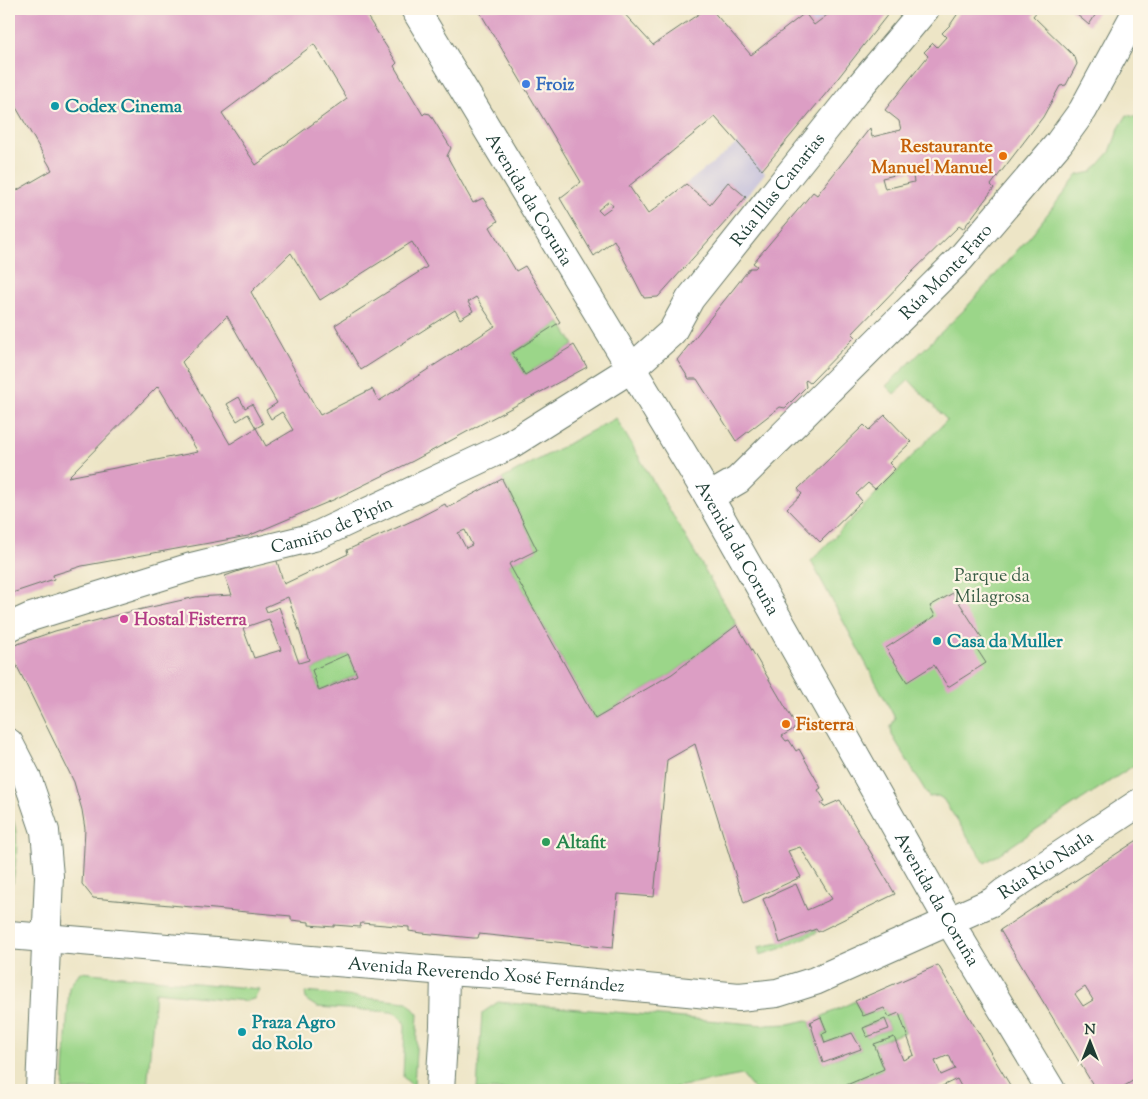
<svg xmlns="http://www.w3.org/2000/svg" width="1148" height="1099" font-family="'Sorts Mill Goudy',serif">
<style>
.industrial{fill:#c4c0db}
.green{fill:#9bd689;stroke:#5d8a5e;fill-rule:evenodd}
.building{fill:#dc9ec4;fill-rule:evenodd}
.lines{fill:none;stroke-linecap:round;stroke-linejoin:round}
.minor-casing{stroke:#677867;stroke-width:30}
.tertiary-casing{stroke:#677867;stroke-width:30}
.minor{stroke:#fff;stroke-width:28}
.tertiary{stroke:#fff;stroke-width:28}
.shop-dot{fill:#3f7fe0;stroke:#fcf5e5;stroke-width:2}
.culture-dot{fill:#0f9aa8;stroke:#fcf5e5;stroke-width:2}
.food-dot{fill:#e8710a;stroke:#fcf5e5;stroke-width:2}
.hotel-dot{fill:#d1479c;stroke:#fcf5e5;stroke-width:2}
.leisure-dot{fill:#2e9e5b;stroke:#fcf5e5;stroke-width:2}
.labels{text-anchor:middle;stroke-width:4.5;stroke-linejoin:round;paint-order:stroke}
.shop-label{font-size:18px;font-weight:bold;fill:#366cbe;stroke:#fcf5e5;text-anchor:start}
.culture-label{font-size:18px;font-weight:bold;fill:#0d838f;stroke:#fcf5e5;text-anchor:start}
.food-label{font-size:18px;font-weight:bold;fill:#c56008;stroke:#fcf5e5;text-anchor:end}
.street-label{font-size:18px;fill:#1f3d34;stroke:#fcf5e5}
.park-label{font-size:18px;fill:#385c45;stroke:#fcf5e5}
.hotel-label{font-size:18px;font-weight:bold;fill:#b23c85;stroke:#fcf5e5;text-anchor:start}
.leisure-label{font-size:18px;font-weight:bold;fill:#27864d;stroke:#fcf5e5;text-anchor:start}
</style>
<rect width="100%" height="100%" fill="#fcf5e5"/>
<filter id="ink" filterUnits="userSpaceOnUse"><feTurbulence type="fractalNoise" baseFrequency=".02" numOctaves="2"/><feDisplacementMap in="SourceGraphic" scale="10" xChannelSelector="R" yChannelSelector="G"/><feConvolveMatrix kernelMatrix="1 2 1 2 8 2 1 2 1" color-interpolation-filters="sRGB"/></filter>
<filter id="wash" filterUnits="userSpaceOnUse"><feTurbulence type="fractalNoise" baseFrequency=".0096" numOctaves="4" result="noise"/><feDisplacementMap in="SourceGraphic" scale="20" xChannelSelector="R" yChannelSelector="G"/><feGaussianBlur stdDeviation="1.12" result="paint"/><feColorMatrix in="noise" values="0 0 0 0 0 0 0 0 0 0 0 0 0 0 0 0 0 1.4 0 .05"/><feComposite in="paint" operator="in"/></filter>
<g filter="url(#wash)">
<rect width="100%" height="100%" fill="#ede5c6"/>
<g class="industrial">
<polygon points="801,9 839,9 864,45 848,66"/>
<polygon points="738,143 765,173 728,219 686,184"/>
</g>
<g class="green">
<polygon points="1127,115 1139,118 1139,762 985,863 943,799 938,796 929,797 892,735 891,727 895,718 811,561 947,420 909,380 894,394 886,386 963,311 1031,235 1078,175 1092,172 1110,152 1119,128"/>
<polygon points="560,322 574,345 525,375 512,354"/>
<polygon points="616,418 737,625 672,674 595,719 509,564 537,550 502,479"/>
<polygon points="348,654 357,675 319,691 312,670"/>
<path d="M 9,810 C 21,832 16,860 13,883 L 9,887 Z"/>
<polygon points="816,929 818,932 780,949 760,955 758,947 780,943"/>
<polygon points="80,972 259,989 254,999 245,1001 155,992 147,1090 63,1090 69,987"/>
<path d="M 305,992 L 407,1002 L 418,1014 L 414,1087 L 403,1077 L 405,1026 C 404,1018 398,1014 391,1012 L 317,1007 L 306,1000 Z"/>
<path d="M 855,1001 L 863,1016 L 884,1008 L 889,1017 L 899,1013 L 905,1032 L 874,1044 L 884,1069 L 835,1090 L 754,1090 L 742,1075 L 661,1090 L 477,1090 L 482,1013 L 498,1002 L 764,1025 L 789,1024 L 807,1020 L 810,1022 L 823,1063 L 861,1049 L 852,1033 L 825,1043 L 822,1034 L 827,1032 L 821,1017 ZM 885,1019 L 889,1029 L 867,1037 L 863,1027 Z"/>
</g>
<g id="blocks">
<g class="building">
<path d="M 9,9 L 359,9 L 356,11 L 358,14 L 363,10 L 397,63 L 394,66 L 423,115 L 425,113 L 430,114 L 451,148 L 447,156 L 473,203 L 483,198 L 498,221 L 490,227 L 516,271 L 525,266 L 560,322 L 512,353 L 525,375 L 574,345 L 587,367 L 413,461 L 333,500 L 248,536 L 82,566 L 53,575 L 54,579 L 9,594 L 9,195 L 52,170 L 9,95 ZM 314,44 L 347,99 L 256,165 L 222,113 ZM 412,242 L 427,267 L 335,325 L 361,370 L 455,310 L 460,319 L 473,311 L 468,302 L 476,297 L 495,326 L 379,401 L 372,389 L 320,415 L 251,292 L 291,253 L 320,300 ZM 227,316 L 277,403 L 266,410 L 271,419 L 282,412 L 293,430 L 266,446 L 256,428 L 230,444 L 182,362 ZM 158,386 L 198,452 L 68,477 Z"/>
<path d="M 478,9 L 620,9 L 653,45 L 706,9 L 711,9 L 751,55 L 805,13 L 814,25 L 835,9 L 892,9 L 828,91 L 762,170 L 715,117 L 629,186 L 648,214 L 686,184 L 710,204 L 728,182 L 746,197 L 728,219 L 658,297 L 644,298 L 614,240 L 594,256 L 561,200 L 560,198 L 581,182 ZM 609,201 L 613,206 L 602,214 L 598,210 Z"/>
<path d="M 961,9 L 1039,9 L 1033,16 L 1075,57 L 1077,64 L 1066,85 L 1060,86 L 1043,117 L 991,185 L 994,188 L 963,229 L 959,226 L 907,277 L 852,334 L 855,337 L 810,383 L 806,380 L 805,381 L 806,387 L 785,408 L 780,407 L 736,441 L 697,379 L 689,379 L 677,360 L 750,268 L 755,268 L 757,266 L 753,263 L 813,192 L 817,195 L 870,128 L 872,137 L 901,130 L 899,121 L 885,110 L 928,56 L 924,52 L 933,43 L 937,47 L 946,37 L 942,33 L 950,25 ZM 912,171 L 914,182 L 885,189 L 882,178 Z"/>
<polygon points="1070,9 1099,9 1089,25"/>
<polygon points="239,397 245,408 252,404 263,424 256,428 248,414 237,421 227,404"/>
<polygon points="885,415 911,442 889,463 895,469 875,489 868,483 856,494 862,501 820,542 787,508 802,494 798,489 864,425 869,430"/>
<path d="M 502,479 L 537,550 L 509,564 L 595,719 L 672,674 L 737,625 L 797,727 L 782,736 L 786,741 L 789,740 L 796,751 L 799,749 L 821,788 L 818,790 L 825,801 L 821,803 L 824,807 L 840,800 L 895,894 L 818,932 L 816,929 L 780,943 L 774,923 L 773,923 L 763,899 L 796,884 L 807,910 L 832,899 L 800,847 L 788,851 L 801,877 L 744,903 L 695,744 L 667,760 L 654,897 L 618,894 L 613,948 L 479,934 L 478,938 L 473,938 L 422,933 L 409,931 L 409,927 L 361,923 L 360,927 L 334,925 L 334,927 L 309,925 L 309,922 L 291,920 L 291,916 L 93,898 L 82,884 L 85,829 L 82,810 L 74,782 L 9,650 L 9,647 L 55,631 L 129,612 L 196,597 L 232,595 L 225,576 L 276,558 L 284,584 L 348,554 L 347,550 L 414,520 L 445,504 L 447,508 ZM 465,530 L 472,545 L 466,548 L 458,533 ZM 288,597 L 309,660 L 299,663 L 279,607 L 267,612 L 265,607 ZM 269,619 L 281,650 L 254,658 L 243,628 ZM 348,654 L 357,675 L 319,691 L 312,670 Z"/>
<polygon points="953,593 982,638 973,643 986,663 948,687 934,665 907,682 886,648 935,616 930,606"/>
<path d="M 1139,839 L 1139,1077 L 1118,1090 L 1096,1090 L 1000,930 ZM 1085,987 L 1093,1000 L 1083,1006 L 1075,994 Z"/>
<path d="M 938,965 L 1013,1090 L 963,1090 L 957,1079 L 938,1088 L 940,1090 L 835,1090 L 884,1069 L 874,1044 L 894,1037 L 903,1060 L 914,1055 L 899,1013 L 889,1017 L 884,1008 L 863,1016 L 855,1001 ZM 949,1055 L 955,1069 L 941,1075 L 935,1061 Z"/>
<polygon points="821,1017 827,1032 822,1034 825,1043 852,1033 861,1049 823,1063 810,1022"/>
<polygon points="885,1019 889,1029 867,1037 863,1028"/>
</g>
</g>
</g>
<g filter="url(#ink)">
<use href="#blocks" fill-opacity="0" stroke="#677867" stroke-width="1"/>
<g class="lines">
<g class="minor-casing">
<g id="minor">
<path id="s1" d="M 709,497 L 738,480 L 961,258 L 1059,143 L 1083,110 L 1138,9"/>
<path id="s2" d="M 9,627 L 31,617 L 191,567 L 314,537 L 508,446 L 632,368 L 672,332 L 690,299 L 855,92 L 925,9"/>
<polyline points="9,743 27,778 45,831 49,876 40,1090"/>
<path id="s3" d="M 9,935 L 445,971 L 512,975 L 739,997 L 777,993 L 815,981 L 992,902 L 1003,893 L 1139,803"/>
<polyline points="440,1090 444,1026 445,971"/>
</g>
</g>
<g class="tertiary-casing">
<g id="tertiary">
<path id="s4" d="M 415,9 L 709,497 L 949,921 L 1051,1090"/>
</g>
</g>
<use href="#minor" class="minor"/>
<use href="#tertiary" class="tertiary"/>
</g>
</g>
<circle class="shop-dot" cx="526" cy="84" r="5"/>
<g class="culture-dot">
<circle cx="55" cy="106" r="5"/>
<circle cx="937" cy="641" r="5"/>
<circle cx="242" cy="1032" r="5"/>
</g>
<g class="food-dot">
<circle cx="1003" cy="156" r="5"/>
<circle cx="786" cy="724" r="5"/>
</g>
<circle class="hotel-dot" cx="124" cy="619" r="5"/>
<circle class="leisure-dot" cx="546" cy="842" r="5"/>
<g class="labels">
<g class="shop-label">
<text x="536" y="90">Froiz</text>
</g>
<g class="culture-label">
<text x="65" y="112">Codex Cinema</text>
<text x="947" y="647">Casa da Muller</text>
<text x="252" y="1028">Praza Agro<tspan x="252" dy="21">do Rolo</tspan></text>
</g>
<g class="food-label">
<text x="993" y="152">Restaurante<tspan x="993" dy="21">Manuel Manuel</tspan></text>
<text x="796" y="730" text-anchor="start">Fisterra</text>
</g>
<g class="street-label">
<text dy="6" stroke="none"><textPath href="#s2" startOffset="911">Rúa Illas Canarias</textPath></text>
<text dy="6" stroke="none"><textPath href="#s4" startOffset="222">Avenida da Coruña</textPath></text>
<text dy="6" stroke="none"><textPath href="#s1" startOffset="328">Rúa Monte Faro</textPath></text>
<text dy="6" stroke="none"><textPath href="#s2" startOffset="339">Camiño de Pipín</textPath></text>
<text dy="6" stroke="none"><textPath href="#s4" startOffset="628">Avenida da Coruña</textPath></text>
<text dy="6" stroke="none"><textPath href="#s3" startOffset="1070">Rúa Río Narla</textPath></text>
<text dy="6" stroke="none"><textPath href="#s4" startOffset="1032">Avenida da Coruña</textPath></text>
<text dy="6" stroke="none"><textPath href="#s3" startOffset="479">Avenida Reverendo Xosé Fernández</textPath></text>
</g>
<g class="park-label">
<text x="992" y="581">Parque da<tspan x="992" dy="21">Milagrosa</tspan></text>
</g>
<g class="hotel-label">
<text x="134" y="625">Hostal Fisterra</text>
</g>
<g class="leisure-label">
<text x="556" y="848">Altafit</text>
</g>
</g>
<rect width="1148" height="1099" fill="none" stroke="#fcf5e5" stroke-width="30"/>
<g transform="translate(1090 1042)" stroke="#fcf5e5" stroke-width="4" paint-order="stroke">
<path d="M0-4L9 19L0 12L-9 19Z" fill="#1f3d34"/>
<text y="-8" font-size="14" font-weight="bold" text-anchor="middle" fill="#1f3d34">N</text>
</g>
</svg>
